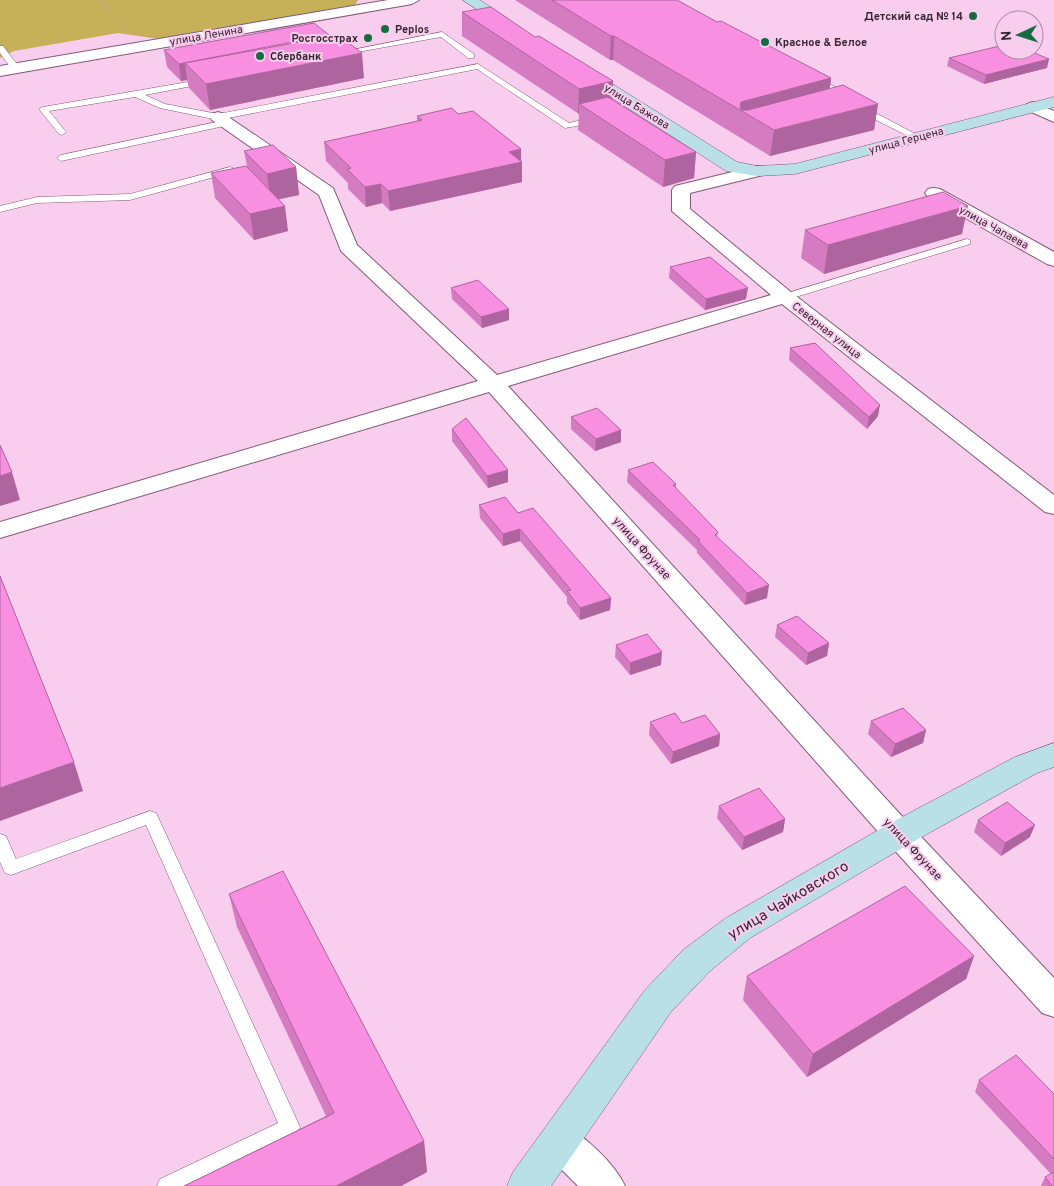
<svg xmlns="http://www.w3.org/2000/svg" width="1054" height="1186" font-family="Overpass,sans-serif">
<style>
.green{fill:#c7b158}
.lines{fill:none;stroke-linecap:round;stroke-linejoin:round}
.lane-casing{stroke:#815a77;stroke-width:1}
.street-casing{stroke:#815a77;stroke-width:2}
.secondary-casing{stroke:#815a77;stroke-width:1}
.path{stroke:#bd9ab3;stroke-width:2;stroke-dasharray:0.5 2.5;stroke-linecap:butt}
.lane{fill:#fff;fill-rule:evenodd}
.street{fill:#fff;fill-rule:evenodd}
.secondary{fill:#b9e0e7;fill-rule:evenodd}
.wall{fill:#d57bc2}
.shaded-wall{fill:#ae649e}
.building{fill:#f88fe1;stroke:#ae649e}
.poi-dot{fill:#136d40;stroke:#f9cded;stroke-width:2}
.labels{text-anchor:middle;stroke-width:4;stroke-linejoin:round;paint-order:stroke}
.far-poi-label{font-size:11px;font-weight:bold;fill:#372733;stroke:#f9cded;text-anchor:start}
.far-street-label{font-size:11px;fill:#372733;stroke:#f9cded}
.street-label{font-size:12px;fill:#372733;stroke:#f9cded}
.near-street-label{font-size:15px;fill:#372733;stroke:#f9cded}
</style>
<rect width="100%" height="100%" fill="#f9cded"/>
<polygon class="green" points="0,0 358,0 355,5 159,39 118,33 14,51 0,58"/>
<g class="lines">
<g class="lane-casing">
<g id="lane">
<polygon points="442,32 474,54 474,58 468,58 441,37 341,55 337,53"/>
<polygon points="0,46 3,46 19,67 19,71 13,71 0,53"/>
<polygon points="478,64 569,123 595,117 599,120 595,123 565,128 477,69 218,120 160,108 135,97 49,111 66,132 62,135 59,134 39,109 43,107 205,79 208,79 208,83 145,95 165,104 218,114"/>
<polygon points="810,77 816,77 858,99 872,111 921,137 914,139 866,115 852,103 810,81"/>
<polygon points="226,120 229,121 229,125 61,161 57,158 61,155"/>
<polygon points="230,167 233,168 233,172 130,200 37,203 0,212 0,206 37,197 130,194"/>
<polygon points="967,239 970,240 970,244 789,299 785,300 780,297 781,295"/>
<polygon points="150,811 156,813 158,817 300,1127 297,1134 189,1186 157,1186 160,1179 278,1123 146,825 11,875 5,873 0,862 0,834 6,836 16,859"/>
</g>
</g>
<g class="street-casing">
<g id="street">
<polygon points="388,0 419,0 412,4 0,76 0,66"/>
<polygon points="1033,102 1054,111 1054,122 1027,110 1025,107 1027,104"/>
<polygon points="218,112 224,114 333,188 357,245 497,375 771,295 672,211 672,190 675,186 757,166 763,167 766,171 763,175 690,193 690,209 792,293 1054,495 1054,514 1045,512 782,304 508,386 910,825 1054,978 1054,1017 1042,1013 888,843 489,392 0,538 0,522 478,381 341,251 319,195 212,120 210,117 212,114"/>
<polygon points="934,188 940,189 1054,252 1054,266 1047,264 928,197 925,193 928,189"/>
<path d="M 560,1124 C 583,1133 615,1164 625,1186 L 578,1186 L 547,1155 L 541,1142 L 547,1129 Z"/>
</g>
</g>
<g class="secondary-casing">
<g id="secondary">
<polygon points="463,0 480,0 522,29 520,32 510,32"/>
<polygon points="581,66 587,68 737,162 757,166 795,164 1054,97 1054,107 795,174 757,176 726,171 575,74 573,71 575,68"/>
<polygon points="1054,743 1054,767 1037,773 911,843 750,938 709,972 671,1012 551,1186 507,1186 513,1172 645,990 683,950 726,918 887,825 1015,757"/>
</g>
</g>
<polyline class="path" points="100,0 130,31"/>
<use href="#lane" class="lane"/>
<use href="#street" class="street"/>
<use href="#secondary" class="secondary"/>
</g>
<g class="wall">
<polygon points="515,0 677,0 717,22 831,78 830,88 878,104 874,130 770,156 613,60 610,60"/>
<polygon points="462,12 535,37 613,81 612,99 696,152 694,178 663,187 578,130 579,114 462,36"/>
<polygon points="164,50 364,78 210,110 189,88 187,80 181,81 167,67"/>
<polygon points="949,58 1047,68 984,84 947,66"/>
<polygon points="458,114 521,149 522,182 390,211 382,203 366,207 348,189 348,183 326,161 324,142 417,121 417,116"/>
<polygon points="244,151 296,167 299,195 279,199 288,231 254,240 215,198 211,173 247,166"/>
<polygon points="805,230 962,234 824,274 801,258"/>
<polygon points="670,267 746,299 705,310 669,278"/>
<polygon points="451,288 509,309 509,320 482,328 452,299"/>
<polygon points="790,348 878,416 867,429 789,360"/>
<polygon points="571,417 621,430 621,442 595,451 571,429"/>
<polygon points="452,429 508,470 508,482 488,488 452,441"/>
<polygon points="628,470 676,484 676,489 718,532 717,537 767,598 745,605 697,553 697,550 627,482"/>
<polygon points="479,505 518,513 611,598 610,610 580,620 567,603 567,597 520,541 503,546 480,518"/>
<polygon points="777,625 829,643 827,656 806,665 775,637"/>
<polygon points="616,645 661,665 630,675 615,657"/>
<polygon points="871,721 926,730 923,743 891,757 868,734"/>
<polygon points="650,722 682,723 720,734 719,746 671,764 649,735"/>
<polygon points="719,806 785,819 783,832 742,850 717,818"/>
<polygon points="978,820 1030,837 1001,856 974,832"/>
<polygon points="229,894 424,1141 427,1172 401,1186 184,1186 326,1116 237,927"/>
<polygon points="974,956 966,979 807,1077 743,1000 747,976"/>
<polygon points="979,1080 1054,1094 1054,1186 1041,1186 1045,1177 1051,1174 975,1092"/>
</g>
<g class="shaded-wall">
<polygon points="611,36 614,36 613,60 610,60"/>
<polygon points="362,53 364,78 210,110 206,84"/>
<polygon points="1049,59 1047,68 984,84 986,75"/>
<polygon points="185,63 187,80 181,81 179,64"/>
<polygon points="831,78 828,104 761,122 740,110 741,102"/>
<polygon points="613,81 612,106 579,104 579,114 578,114 579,89"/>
<polygon points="878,104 874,130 770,156 774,130"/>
<polygon points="521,149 521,162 522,162 522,182 390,211 388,191 509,152"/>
<polygon points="696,152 694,178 663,187 665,160"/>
<polygon points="296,167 299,195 271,201 267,174"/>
<polygon points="381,184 382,203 366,207 365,187"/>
<polygon points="285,206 288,231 254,240 250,214"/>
<polygon points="968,206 962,234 824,274 828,245"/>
<polygon points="748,288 746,299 705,310 706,299"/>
<polygon points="509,309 509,320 482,328 481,317"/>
<polygon points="880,405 878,416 867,429 869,417"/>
<polygon points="621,430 621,442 595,451 596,439"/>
<polygon points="508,470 508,482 488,488 487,476"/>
<polygon points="12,472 20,500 0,506 0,476"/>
<polygon points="520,529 520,541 503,546 503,534"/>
<polygon points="769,585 767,598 745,605 747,593"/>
<polygon points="611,598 610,610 580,620 580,608"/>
<polygon points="829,643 827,656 806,665 808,653"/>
<polygon points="662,652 661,665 630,675 630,663"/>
<polygon points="926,730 923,743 891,757 895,744"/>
<polygon points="720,734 719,746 671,764 673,752"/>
<polygon points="74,762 83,791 0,821 0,788"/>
<polygon points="785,819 783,832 742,850 744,837"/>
<polygon points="1035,825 1030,837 1001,856 1005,843"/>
<polygon points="974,956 966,979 807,1077 813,1054"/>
<polygon points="424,1141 427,1172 401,1186 336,1186"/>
</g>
<g class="building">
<polygon points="552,0 677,0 717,22 721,21 831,78 741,102 740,108 742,110 748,110 843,85 878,104 774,130 614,36 611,36"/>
<polygon points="491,7 535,37 539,36 613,81 579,89 462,12"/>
<polygon points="314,23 329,35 179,64 164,50"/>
<polygon points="338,35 362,53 206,84 185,63"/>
<polygon points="1004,45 1004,50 1027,50 1049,59 986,75 949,58"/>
<polygon points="608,97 696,152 665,160 579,104"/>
<polygon points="452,108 458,114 473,111 521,149 509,152 522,162 388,191 381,184 365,187 347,169 351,168 324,142 422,120 417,116"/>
<polygon points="273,145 296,167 267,174 244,151"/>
<polygon points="246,166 285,206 250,214 211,173"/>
<polygon points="943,192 968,206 828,245 805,230"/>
<polygon points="710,257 748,288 706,299 670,267"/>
<polygon points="478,280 509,309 481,317 451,288"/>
<polygon points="815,343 880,405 869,417 790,348"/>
<polygon points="597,408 621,430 596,439 571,417"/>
<polygon points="466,418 508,470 487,476 452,429"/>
<polygon points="0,445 12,472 0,476"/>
<polygon points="653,462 676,484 673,485 718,532 715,535 769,585 747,593 698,541 700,540 628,470"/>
<polygon points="505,497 518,513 533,508 611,598 580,608 567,591 571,590 520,529 503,534 479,505"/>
<polygon points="0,576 74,762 0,788"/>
<polygon points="797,616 829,643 808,653 777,625"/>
<polygon points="647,634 662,652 630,663 616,645"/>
<polygon points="903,708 926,730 895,744 871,721"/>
<polygon points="675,713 682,723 705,715 720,734 673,752 650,722"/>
<polygon points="759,788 785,819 744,837 719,806"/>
<polygon points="1007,802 1035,825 1005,843 978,820"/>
<polygon points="283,871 424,1141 336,1186 184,1186 334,1113 229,894"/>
<polygon points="905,886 974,956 813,1054 747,976"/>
<polygon points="1016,1055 1054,1094 1054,1159 979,1080"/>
<polygon points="1054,1172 1054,1186 1052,1186 1045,1177"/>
</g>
<g class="poi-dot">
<circle cx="973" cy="16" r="5"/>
<circle cx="385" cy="29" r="5"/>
<circle cx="368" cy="38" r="5"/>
<circle cx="765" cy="42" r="5"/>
<circle cx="260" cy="56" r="5"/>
</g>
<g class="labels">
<g class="far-poi-label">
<text x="963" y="20" text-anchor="end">Детский сад № 14</text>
<text x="395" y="33">Peplos</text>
<text x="358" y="42" text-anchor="end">Росгосстрах</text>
<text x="775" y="46">Красное &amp; Белое</text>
<text x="270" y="60">Сбербанк</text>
</g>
<g class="far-street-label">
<text transform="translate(206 35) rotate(-10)" y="4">улица Ленина</text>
<text transform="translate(637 106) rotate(32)" y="4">улица Бажова</text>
<text transform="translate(906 140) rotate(-15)" y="4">улица Герцена</text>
<text transform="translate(994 227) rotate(29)" y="4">улица Чапаева</text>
<text transform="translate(827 330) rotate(38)" y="4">Северная улица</text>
</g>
<g class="street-label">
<text transform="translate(642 548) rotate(48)" y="4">улица Фрунзе</text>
<text transform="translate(913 849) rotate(47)" y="4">улица Фрунзе</text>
</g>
<g class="near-street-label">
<text transform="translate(788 900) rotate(-31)" y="5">улица Чайковского</text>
</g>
</g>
<g transform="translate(1019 35) rotate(266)"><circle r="24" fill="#f9cded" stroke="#ab8ba3"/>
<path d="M0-4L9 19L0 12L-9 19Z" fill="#136d40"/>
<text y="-8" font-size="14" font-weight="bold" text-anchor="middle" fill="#372733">N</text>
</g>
</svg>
